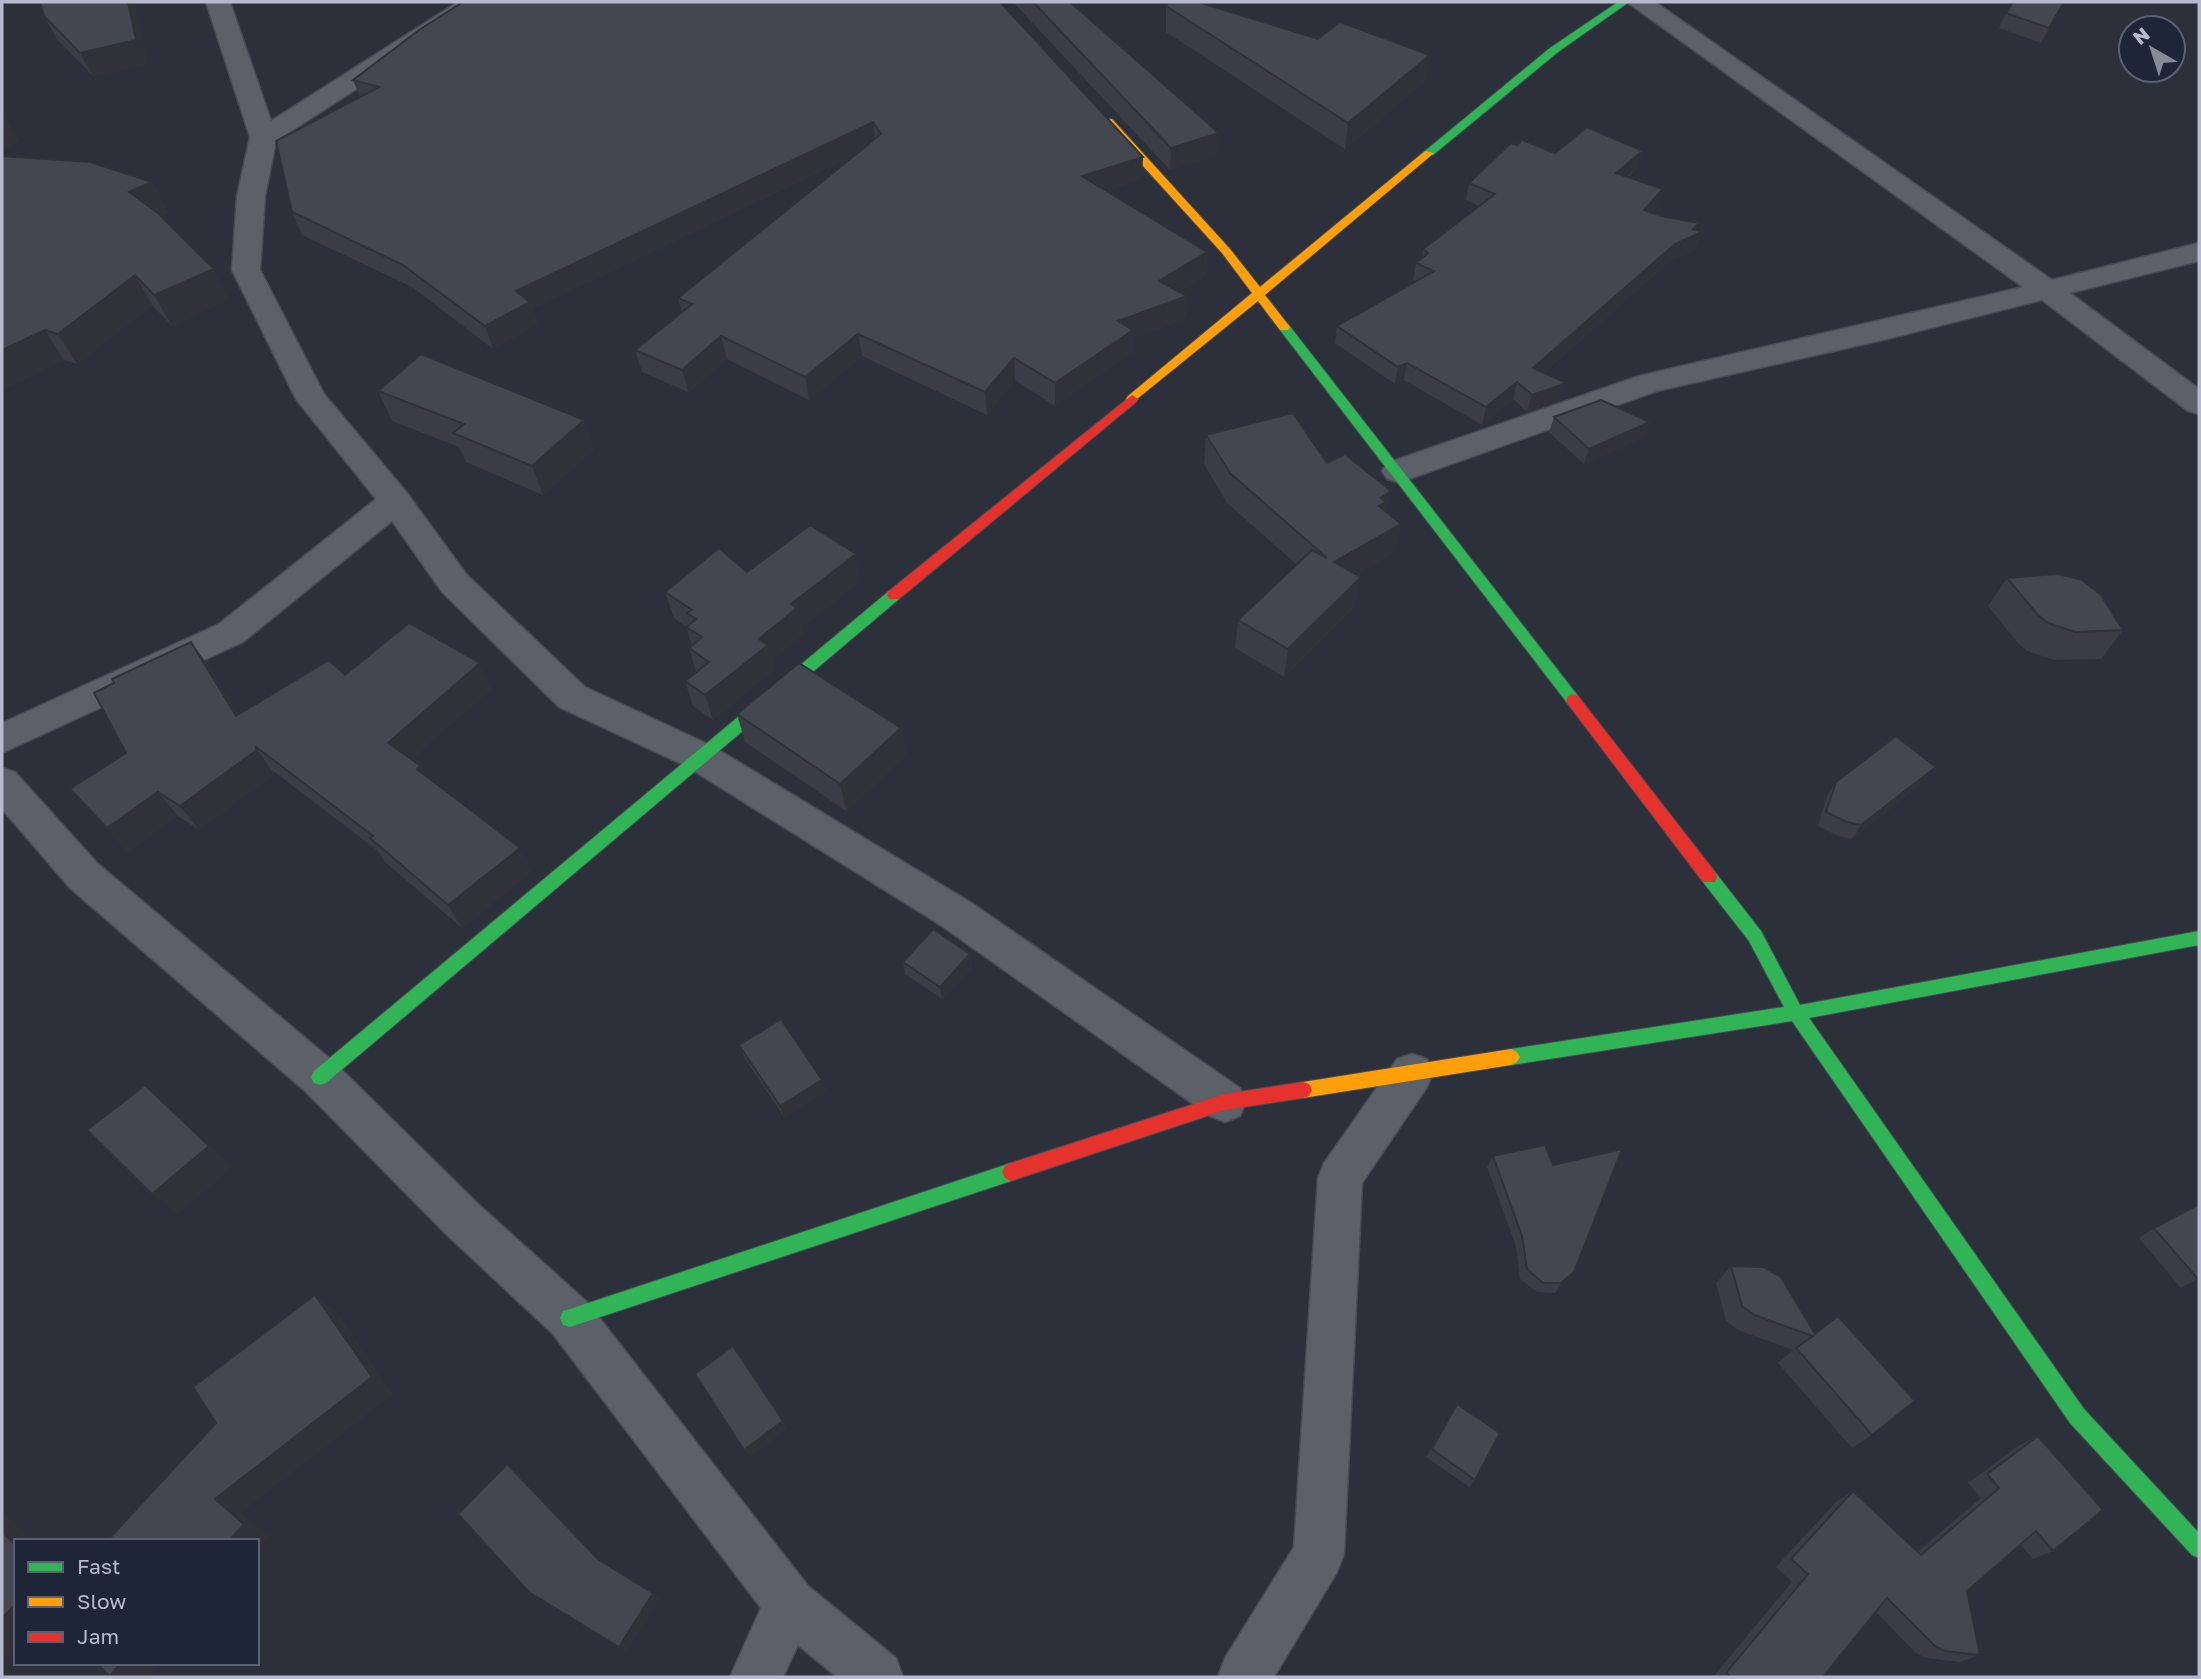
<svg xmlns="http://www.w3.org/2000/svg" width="2201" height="1679" font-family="'Golos Text',sans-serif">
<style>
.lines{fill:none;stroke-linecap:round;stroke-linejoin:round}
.street-casing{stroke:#474b54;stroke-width:3}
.fast-casing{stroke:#474b54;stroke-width:2}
.slow-casing{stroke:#474b54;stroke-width:2}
.jam-casing{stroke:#474b54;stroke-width:2}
.street{fill:#5c6069;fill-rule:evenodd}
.fast{fill:#30b455;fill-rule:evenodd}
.slow{fill:#ff9f0a;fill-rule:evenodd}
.jam{fill:#e5322d;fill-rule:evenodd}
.wall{fill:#3a3d45}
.shaded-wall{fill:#2f3238}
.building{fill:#434750;stroke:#2f3238;stroke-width:2}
</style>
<rect width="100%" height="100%" fill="#2b303b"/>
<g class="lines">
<g class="street-casing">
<g id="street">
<polygon points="206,2 230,2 271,121 458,2 486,2 483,7 276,141 265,196 260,270 324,394 407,493 466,574 585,687 712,746 970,902 1240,1088 1246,1102 1240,1116 1225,1122 1210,1116 942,926 686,766 559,707 442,592 392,521 243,642 2,753 2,723 219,624 376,499 296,399 232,270 237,196 250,137"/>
<polygon points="1627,2 1655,2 2052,280 2199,243 2199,261 2070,293 2199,389 2199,414 2188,411 2042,300 1887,339 1657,391 1409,479 1398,482 1387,479 1382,471 1387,463 1639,376 2023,287"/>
<polygon points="2,768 15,772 98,864 335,1063 477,1203 587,1302 808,1586 896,1658 903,1677 837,1677 798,1645 783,1677 730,1677 761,1608 553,1334 445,1233 305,1091 70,888 2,809"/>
<polygon points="1412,1054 1427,1059 1433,1073 1427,1087 1362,1183 1344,1554 1337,1572 1274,1677 1218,1677 1225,1658 1294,1547 1318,1178 1324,1163 1397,1059"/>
</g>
</g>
<g class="fast-casing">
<g id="fast">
<polygon points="1618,2 1629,2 1558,52 1433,155 1425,155 1425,151 1550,48"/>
<polygon points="1284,323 1288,324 1578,696 1580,700 1578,704 1568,704 1280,330 1280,324"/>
<polygon points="894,590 901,595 899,599 326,1083 320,1085 314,1083 311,1077 314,1071 889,591"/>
<polygon points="1709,870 1715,872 1761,931 1800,1005 2199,931 2199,945 1809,1018 2084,1409 2199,1533 2199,1558 2192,1555 2070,1423 1792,1021 1511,1065 1505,1062 1502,1057 1505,1052 1511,1049 1784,1007 1749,941 1703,882 1701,877 1703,872"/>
<polygon points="1011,1163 1017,1166 1020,1172 1017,1178 1011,1181 570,1327 563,1325 560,1318 563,1311 570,1309"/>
</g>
</g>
<g class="slow-casing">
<g id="slow">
<polygon points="1104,119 1112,119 1230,249 1260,287 1425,151 1434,153 1265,295 1290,327 1288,330 1280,330 1258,301 1132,403 1126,399 1128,396 1252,293 1222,253 1104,123"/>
<polygon points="1511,1049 1517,1052 1520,1057 1517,1062 1511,1065 1303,1098 1297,1096 1294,1090 1297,1084 1303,1082"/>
</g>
</g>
<g class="jam-casing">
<g id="jam">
<polygon points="1132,395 1138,399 1136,402 899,599 889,599 887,595 889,591"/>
<polygon points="1573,694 1578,696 1715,872 1717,877 1715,882 1703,882 1568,704 1566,700 1568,696"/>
<polygon points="1303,1082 1309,1084 1312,1090 1309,1096 1303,1098 1225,1110 1011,1181 1005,1178 1002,1172 1005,1166 1011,1163 1225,1094"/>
</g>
</g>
<use href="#street" class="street"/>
<use href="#fast" class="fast"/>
<use href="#slow" class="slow"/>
<use href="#jam" class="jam"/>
</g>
<g class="wall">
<polygon points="463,2 1142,179 1107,191 1207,252 1206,275 1178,292 1187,296 1185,319 1133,338 1132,352 1055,406 1015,380 987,415 862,356 809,400 727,359 688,392 642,372 635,350 682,312 678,298 856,154 532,309 538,324 493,349 412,287 302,235 292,212 360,97 353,80"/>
<polygon points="1013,2 1070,2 1217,155 1170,170"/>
<polygon points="2065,2 2041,43 1999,28 2006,13"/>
<polygon points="1166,6 1318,39 1430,55 1425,81 1345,149 1166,32"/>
<polygon points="44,16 148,64 93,76 57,39"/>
<polygon points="1517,145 1637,168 1628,177 1658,206 1652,213 1661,216 1699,223 1697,230 1696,249 1670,261 1543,373 1561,400 1527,412 1513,399 1482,425 1404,380 1395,384 1335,343 1337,326 1415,281 1413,280 1416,263 1422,258 1423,249 1479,206 1466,200 1469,183"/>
<polygon points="152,182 168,212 161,216 230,299 172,326 152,305 77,364 64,360 2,390"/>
<polygon points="378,391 594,449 543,495 466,462 459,447 392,421"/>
<polygon points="1554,417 1650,422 1645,437 1584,464 1549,432"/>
<polygon points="1206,435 1327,463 1401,524 1394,553 1356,575 1355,606 1284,677 1235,648 1238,620 1296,564 1227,503 1204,464"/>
<polygon points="747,572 861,581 802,627 803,634 772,660 774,670 713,720 693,706 685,681 696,672 689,648 692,645 686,627 674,618 665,592"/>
<polygon points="2007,578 2123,630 2101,659 2054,660 2027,651 2017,642 1988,606"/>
<polygon points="191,642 209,667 238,715 345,675 492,688 411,759 427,777 532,871 462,928 385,862 378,851 272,770 274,774 199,830 178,816 128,851 70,789 126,753 114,683"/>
<polygon points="737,714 901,728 906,755 846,811 745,742"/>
<polygon points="1926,780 1852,839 1838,836 1818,826 1827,796 1836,782"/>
<polygon points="970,954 972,967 942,999 905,974 903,962"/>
<polygon points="739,1045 822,1080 826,1092 784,1117 744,1057"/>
<polygon points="1493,1156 1574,1272 1567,1281 1555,1293 1537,1292 1520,1279 1516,1246 1487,1167"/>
<polygon points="2199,1204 2199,1278 2181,1288 2139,1238 2154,1228"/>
<polygon points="1731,1266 1781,1277 1872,1435 1852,1448 1778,1363 1793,1350 1738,1330 1726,1321 1716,1283"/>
<polygon points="1457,1404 1475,1480 1469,1487 1426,1457"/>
<polygon points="2038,1436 2053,1551 2033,1559 2020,1544 1967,1591 1980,1655 1960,1662 1926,1658 1916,1653 1876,1612 1823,1677 1713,1677 1792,1582 1776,1567 1837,1501 1853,1491 1917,1552 1981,1498 1968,1483 2018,1446"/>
</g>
<g class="shaded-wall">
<polygon points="128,2 135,2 148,64 93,76 80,53"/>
<polygon points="2064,2 2065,2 2041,43 2049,28"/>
<polygon points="1430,55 1425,81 1345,149 1348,123"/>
<polygon points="2,112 20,142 2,150"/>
<polygon points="873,122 876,144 532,309 538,324 493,349 485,326 516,291"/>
<polygon points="1219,133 1217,155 1170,170 1171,148"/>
<polygon points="1643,151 1637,168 1611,190 1616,173"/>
<polygon points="1143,157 1142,179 1083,199 1082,176"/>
<polygon points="152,182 168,212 146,223 129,192"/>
<polygon points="1663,189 1658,206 1639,227 1644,210"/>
<polygon points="1699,223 1695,235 1702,232 1696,249 1670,261 1529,385 1533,368"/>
<polygon points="1207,252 1206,275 1158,304 1159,281"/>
<polygon points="214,269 230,299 172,326 154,295"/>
<polygon points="135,275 152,305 77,364 58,334"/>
<polygon points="1187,296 1185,319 1133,338 1132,352 1055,406 1055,383 1118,321"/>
<polygon points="45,330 64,360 2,390 2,350"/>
<polygon points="858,334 862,356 809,400 805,377"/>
<polygon points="721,336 727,359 688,392 682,370"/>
<polygon points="1014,358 1015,380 987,415 985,392"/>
<polygon points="1407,363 1404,380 1395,384 1398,367"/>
<polygon points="1517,382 1513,399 1482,425 1486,407"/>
<polygon points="1567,383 1561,400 1527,412 1532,395"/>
<polygon points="584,420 594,449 543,495 532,466"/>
<polygon points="1650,422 1645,437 1584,464 1589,449"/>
<polygon points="1391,491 1385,520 1374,535 1381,498"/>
<polygon points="1401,524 1394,553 1329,591 1334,562"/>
<polygon points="856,554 861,581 802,627 803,634 772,660 774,670 713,720 705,695 791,604"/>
<polygon points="1361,577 1355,606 1284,677 1288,649"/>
<polygon points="191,642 209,667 254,741 236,716"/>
<polygon points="480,663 492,688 402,767 388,743"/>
<polygon points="901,728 906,755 846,811 840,784"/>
<polygon points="255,746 274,774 199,830 180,806"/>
<polygon points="421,766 434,790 417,769"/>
<polygon points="1936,767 1926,780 1852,839 1861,825"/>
<polygon points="158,792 178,816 128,851 107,828"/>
<polygon points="520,848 532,871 462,928 448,905"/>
<polygon points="970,954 972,967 942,999 940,987"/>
<polygon points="822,1080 826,1092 784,1117 780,1106"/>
<polygon points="145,1085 233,1167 178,1214 152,1194"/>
<polygon points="1574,1272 1567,1281 1555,1293 1561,1283"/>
<polygon points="315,1295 338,1313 393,1394 241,1513 270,1537 257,1551 257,1541 229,1541 215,1499"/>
<polygon points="783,1421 788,1429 750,1458 744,1450"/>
<polygon points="507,1464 516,1471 606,1566 599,1560"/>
<polygon points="2,1510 32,1541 16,1541 16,1546 2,1532"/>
<polygon points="653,1593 660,1598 627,1652 619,1647"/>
<polygon points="16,1604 16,1650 9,1657 2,1655 2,1618"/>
<polygon points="121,1663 160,1663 148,1677 114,1677 110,1676"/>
</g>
<g class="building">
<polygon points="40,2 128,2 136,40 80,53 44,16"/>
<polygon points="463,2 1000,2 1143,157 1082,176 1207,252 1159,281 1187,296 1118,321 1133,330 1055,383 1014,358 985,392 858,334 805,377 721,336 682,370 635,350 692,304 678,298 881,134 873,122 516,291 530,302 485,326 403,265 292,212 276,141 379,87 353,80 419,30"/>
<polygon points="1033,2 1070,2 1219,133 1171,148"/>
<polygon points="1169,2 1198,2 1318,39 1340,22 1430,55 1348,123 1166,6"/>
<polygon points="2013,2 2064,2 2049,28 2006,13"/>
<polygon points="1587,127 1643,151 1616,173 1663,189 1644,210 1661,216 1699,223 1693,229 1702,232 1675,244 1533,368 1567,383 1532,395 1517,382 1486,407 1407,363 1398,367 1337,326 1434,271 1416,263 1428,253 1423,249 1495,194 1469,183 1511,143 1517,145 1522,140 1555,153"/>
<polygon points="2,156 90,162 152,182 129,192 158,213 214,269 154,295 135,275 58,334 45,330 2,350"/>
<polygon points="421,354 584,420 532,466 453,433 464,424 378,391"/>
<polygon points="1601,400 1650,422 1589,449 1554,417"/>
<polygon points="1293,413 1327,463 1345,454 1391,491 1381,498 1386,502 1379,506 1401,524 1334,562 1361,577 1288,649 1238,620 1312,550 1327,558 1230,473 1206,435"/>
<polygon points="810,525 856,554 791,604 797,608 759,639 768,645 705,695 685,681 709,662 689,648 702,637 686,627 696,619 687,613 692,610 665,592 719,548 747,572"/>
<polygon points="2055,574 2068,576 2082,580 2101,595 2123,630 2075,632 2048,623 2037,614 2007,578"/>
<polygon points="409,623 480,663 388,743 421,766 417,769 520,848 448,905 370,838 373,836 255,746 257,750 180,806 158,792 107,828 70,789 126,753 94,693 114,683 112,679 191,642 236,716 329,660 345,675"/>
<polygon points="799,663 901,728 840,784 737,714"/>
<polygon points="1896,736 1936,767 1861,825 1847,822 1826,812 1836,782"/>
<polygon points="933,929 970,954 940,987 903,962"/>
<polygon points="781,1019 822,1080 780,1106 739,1045"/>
<polygon points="145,1085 209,1146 152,1194 87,1130"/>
<polygon points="1545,1145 1553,1165 1622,1149 1574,1272 1561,1283 1543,1283 1527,1269 1522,1236 1493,1156"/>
<polygon points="2199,1204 2199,1277 2197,1278 2154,1228"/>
<polygon points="1731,1266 1763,1267 1781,1277 1815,1334 1838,1316 1915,1401 1872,1435 1796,1348 1813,1336 1754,1315 1742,1306"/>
<polygon points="315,1295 372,1377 215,1499 244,1524 229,1541 107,1541 216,1423 193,1387"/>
<polygon points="733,1346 783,1421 744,1450 695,1374"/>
<polygon points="1457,1404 1500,1433 1475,1480 1432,1449"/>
<polygon points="2038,1436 2103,1510 2053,1551 2036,1531 1967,1591 1980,1655 1945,1651 1935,1646 1887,1598 1823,1677 1731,1677 1726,1673 1808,1574 1791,1559 1853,1491 1921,1555 1999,1488 1987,1474"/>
<polygon points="507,1464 599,1560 653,1593 619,1647 529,1592 458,1514"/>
<polygon points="2,1532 16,1546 16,1604 2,1618"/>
<polygon points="96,1663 121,1663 110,1676"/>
</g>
<rect width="2201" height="1679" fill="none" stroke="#b5bbcc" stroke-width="7"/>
<rect x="14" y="1539" width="245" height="126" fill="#1d2537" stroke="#5a6173" stroke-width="2"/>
<rect x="28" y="1562" width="35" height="10" fill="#30b455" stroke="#5a6173" stroke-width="2"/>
<text x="77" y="1574" font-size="21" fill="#b5bbcc">Fast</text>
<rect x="28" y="1597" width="35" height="10" fill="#ff9f0a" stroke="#5a6173" stroke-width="2"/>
<text x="77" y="1609" font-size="21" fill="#b5bbcc">Slow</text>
<rect x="28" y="1632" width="35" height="10" fill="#e5322d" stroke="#5a6173" stroke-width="2"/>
<text x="77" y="1644" font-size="21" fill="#b5bbcc">Jam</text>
<g transform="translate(2152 49) rotate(321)"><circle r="33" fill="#1d2537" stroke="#5a6173" stroke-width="2"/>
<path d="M0-5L12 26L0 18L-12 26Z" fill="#858a99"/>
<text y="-10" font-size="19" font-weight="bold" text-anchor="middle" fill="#b5bbcc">N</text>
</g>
</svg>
